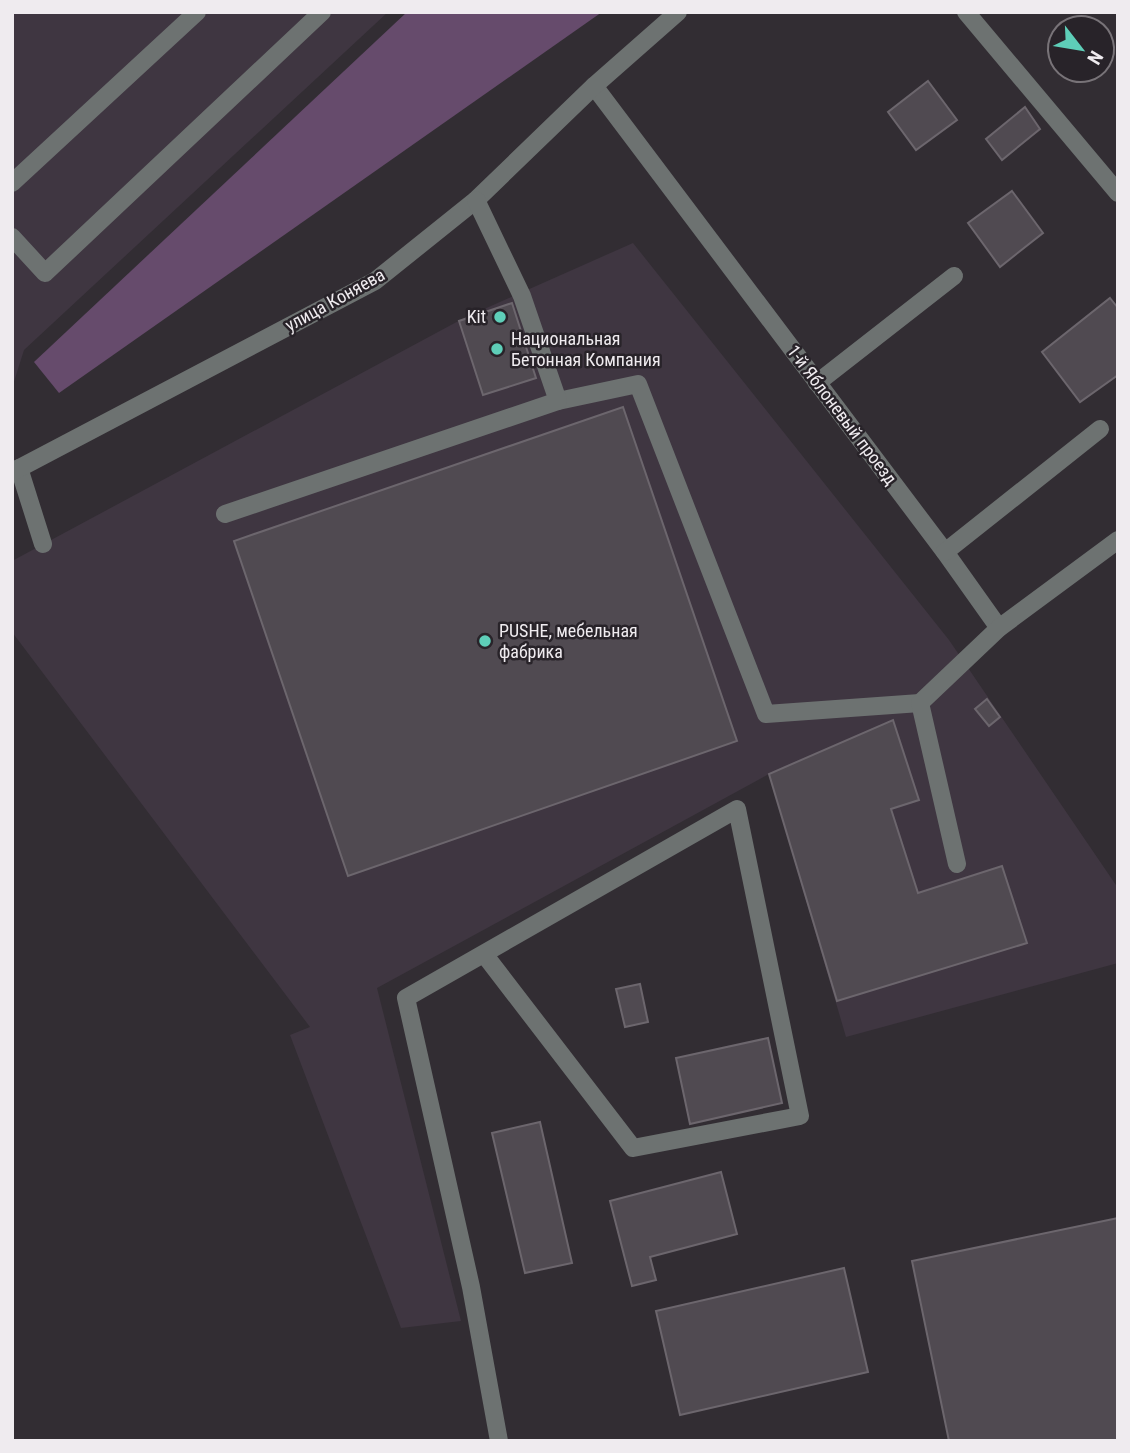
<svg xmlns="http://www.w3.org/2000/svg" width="1130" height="1453" font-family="'Roboto Condensed',sans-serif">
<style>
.built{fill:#3f3641}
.forest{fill:#664b6c}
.building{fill:#504a51;stroke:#6c666d;stroke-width:2}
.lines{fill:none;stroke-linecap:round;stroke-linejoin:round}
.minor{stroke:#6d7271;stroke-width:18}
.poi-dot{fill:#5eceb8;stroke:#282329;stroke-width:2.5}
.labels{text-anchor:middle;stroke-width:5;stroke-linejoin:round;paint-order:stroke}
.street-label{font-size:18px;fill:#efebef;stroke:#282329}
.poi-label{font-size:18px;fill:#efebef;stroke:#282329;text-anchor:start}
</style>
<rect width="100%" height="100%" fill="#322d33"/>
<g class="built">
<polygon points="12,12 388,12 24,350 12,388"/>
<polygon points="633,243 949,640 1118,888 1118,963 846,1037 769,774 377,988 461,1321 401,1328 290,1035 310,1027 12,632 12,561 464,318"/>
</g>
<polygon class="forest" points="407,12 602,12 59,393 34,362"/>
<g class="building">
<polygon points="928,81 957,120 916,150 888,112"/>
<polygon points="1025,107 1040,129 1002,160 986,139"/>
<polygon points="1012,191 1043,233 1000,267 968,223"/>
<polygon points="1110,298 1118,308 1118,375 1080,402 1042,352"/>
<polygon points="512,303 536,378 483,395 459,321"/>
<polygon points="623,407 737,741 348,876 234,541"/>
<polygon points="987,699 1000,717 989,726 975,709"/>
<polygon points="893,720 919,800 891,809 918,893 1002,866 1027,943 837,1001 769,774"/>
<polygon points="640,984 648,1022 625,1027 616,989"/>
<polygon points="768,1038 782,1103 690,1124 676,1058"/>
<polygon points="540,1122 572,1263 525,1273 492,1133"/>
<polygon points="721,1172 737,1234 650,1257 656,1280 632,1286 610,1201"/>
<polygon points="1118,1218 1118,1441 949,1441 912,1261"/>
<polygon points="844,1268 868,1372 680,1415 656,1311"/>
</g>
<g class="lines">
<g class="minor">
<polyline points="966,12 1118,193"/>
<polyline points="594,86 945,552 999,628"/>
<polyline points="12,183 197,12"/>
<polyline points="12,237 45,273 322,12"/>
<polyline points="817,383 954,276"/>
<polyline points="558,401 638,384 766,714 920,703"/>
<polyline points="19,468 43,544"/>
<polyline points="12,472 375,281 476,200 594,86 678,12"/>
<polyline points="225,514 558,401 522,296 476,200"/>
<polyline points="945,552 1100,429"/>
<polyline points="957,864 920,703 999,628 1118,540"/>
<polyline points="484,954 633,1148 800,1116 737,809 406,998 471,1287 499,1441"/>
</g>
</g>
<g class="poi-dot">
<circle cx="500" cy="317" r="7"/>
<circle cx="497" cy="349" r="7"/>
<circle cx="485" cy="641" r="7"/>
</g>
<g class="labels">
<g class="street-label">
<text transform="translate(335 300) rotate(-29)" y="6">улица Коняева</text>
<text transform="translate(842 415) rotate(53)" y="6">1-й Яблоневый проезд</text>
</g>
<g class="poi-label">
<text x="486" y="323" text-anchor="end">Kit</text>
<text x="511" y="345">Национальная<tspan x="511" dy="21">Бетонная Компания</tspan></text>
<text x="499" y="637">PUSHE, мебельная<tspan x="499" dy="21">фабрика</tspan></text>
</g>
</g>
<rect width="1130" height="1453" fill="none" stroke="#efebef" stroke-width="28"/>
<g transform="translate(1081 49) rotate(121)"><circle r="33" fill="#282329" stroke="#787378" stroke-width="2"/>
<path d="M0-5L12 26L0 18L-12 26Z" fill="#5eceb8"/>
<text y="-10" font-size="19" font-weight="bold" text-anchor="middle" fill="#efebef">N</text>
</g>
</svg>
